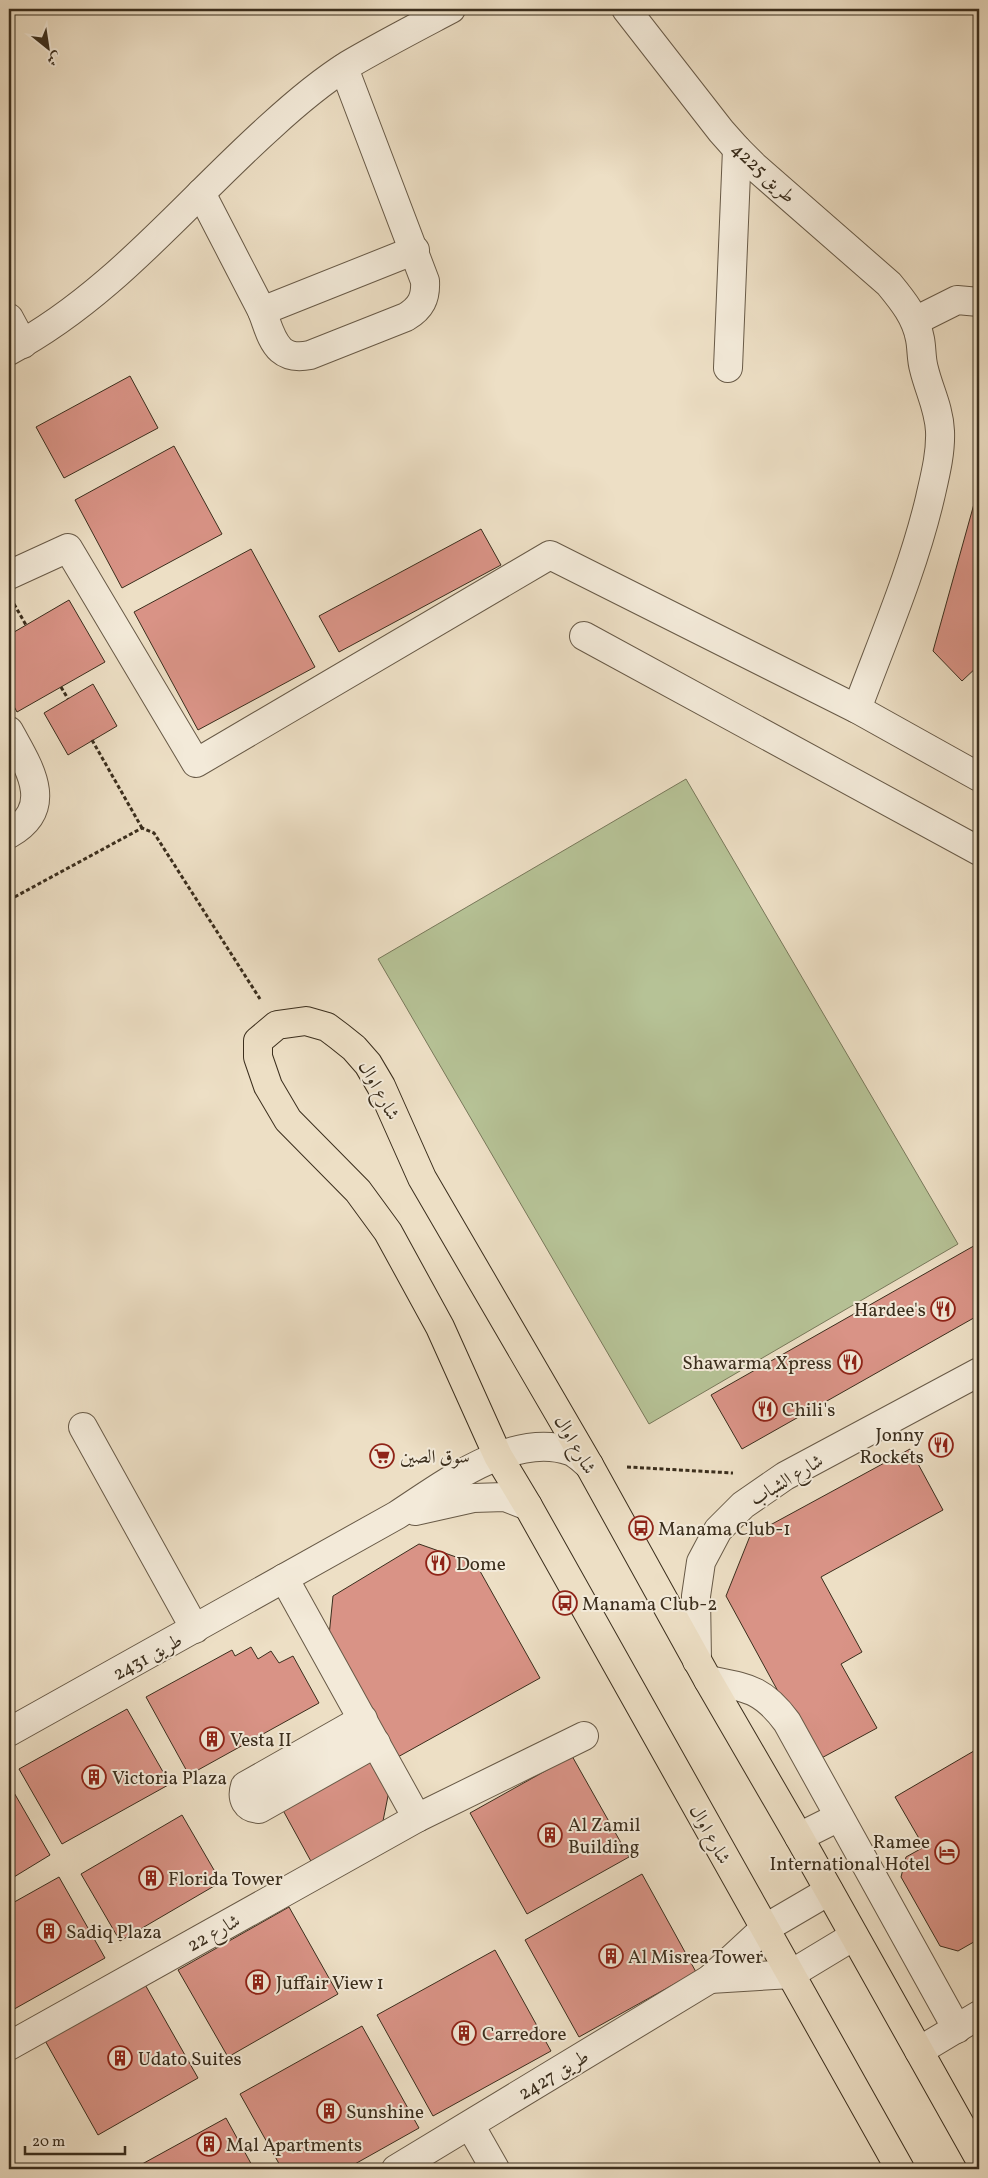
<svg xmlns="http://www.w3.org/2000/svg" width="988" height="2178" font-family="Vollkorn,Amiri,serif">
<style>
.green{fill:#b6c296;stroke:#78785a}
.building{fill:#d99386;stroke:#3b2e1d}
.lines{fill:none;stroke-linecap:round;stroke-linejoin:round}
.minor-casing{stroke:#685a47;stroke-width:30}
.major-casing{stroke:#3b2e1d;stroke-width:30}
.path{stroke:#3b2e1d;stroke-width:3;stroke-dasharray:4 2.5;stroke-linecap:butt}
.minor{stroke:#f3ead9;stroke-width:28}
.major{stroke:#eddfc5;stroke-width:28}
.labels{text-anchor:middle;stroke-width:4;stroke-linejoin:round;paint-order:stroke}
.street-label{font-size:19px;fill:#3b2e1d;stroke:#f3ead9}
.poi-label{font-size:19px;fill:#3b2e1d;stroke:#f3ead9;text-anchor:start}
</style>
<rect width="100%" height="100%" fill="#eddfc5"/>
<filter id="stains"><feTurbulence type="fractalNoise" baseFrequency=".004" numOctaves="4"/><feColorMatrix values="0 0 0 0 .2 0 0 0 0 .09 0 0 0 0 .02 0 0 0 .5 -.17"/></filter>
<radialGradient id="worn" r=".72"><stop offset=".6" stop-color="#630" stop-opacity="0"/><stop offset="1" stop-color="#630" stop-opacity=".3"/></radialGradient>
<polygon class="green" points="686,779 958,1244 649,1424 378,959"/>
<g class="building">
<polygon points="130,376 158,428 64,478 36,427"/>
<polygon points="174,446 222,534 122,588 75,500"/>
<polygon points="979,486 979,665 962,681 933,651"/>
<polygon points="481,529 501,565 339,652 319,616"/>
<polygon points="251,549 315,667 198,730 134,612"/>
<polygon points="69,600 105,662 17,712 9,697 9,635"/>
<polygon points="93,684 117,726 68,755 44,713"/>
<polygon points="979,1243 979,1315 742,1449 711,1395"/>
<polygon points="910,1449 943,1510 821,1577 862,1652 841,1664 877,1728 816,1761 726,1596 750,1536"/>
<polygon points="419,1544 476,1564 540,1678 396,1758 329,1636 333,1596"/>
<polygon points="251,1647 258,1659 271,1651 279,1663 293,1656 319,1703 189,1775 146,1697 232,1650 235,1656"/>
<polygon points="127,1709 170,1784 62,1844 19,1769"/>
<polygon points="979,1748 979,1939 958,1951 940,1946 901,1877 906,1857 924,1847 895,1797"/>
<polygon points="367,1753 389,1791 382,1826 313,1865 279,1803"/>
<polygon points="572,1756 629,1857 527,1914 470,1813"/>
<polygon points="9,1784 50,1855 9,1880"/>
<polygon points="182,1815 221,1882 120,1941 81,1874"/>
<polygon points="642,1874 696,1972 579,2037 525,1940"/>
<polygon points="59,1877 105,1958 9,2012 9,1905"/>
<polygon points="289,1907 338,1994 228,2057 178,1970"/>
<polygon points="495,1950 551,2051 433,2116 377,2015"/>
<polygon points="143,1981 198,2078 98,2135 43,2037"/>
<polygon points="362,2026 419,2128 346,2169 282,2169 240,2094"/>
<polygon points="226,2118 254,2169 133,2169"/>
</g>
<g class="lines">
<g class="minor-casing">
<g id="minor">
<path d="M 626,9 L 721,131 L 737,149 L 754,166 L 889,284 C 903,301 916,317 920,339 C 922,349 921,359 924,369 C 929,390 939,408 940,431 C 941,453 935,476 930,498 C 913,570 883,639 857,709"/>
<path d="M 201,193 C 221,232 241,270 261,309 C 267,322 270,340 281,350 C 289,357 300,357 310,355 L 406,317 C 421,308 426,298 425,281 L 344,68"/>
<polyline points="262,311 415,250"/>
<polyline points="9,318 23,344"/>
<polyline points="915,321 957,300 979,302"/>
<path d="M 9,351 C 112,296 185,203 271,126 C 295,104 321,82 348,65 C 382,45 417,27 451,9"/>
<polyline points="728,368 737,149"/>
<polyline points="9,575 68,548 196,763 550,555 857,709 979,777"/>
<polyline points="584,636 979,851"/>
<path d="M 9,731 C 28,766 57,807 9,834"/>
<polyline points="83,1427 195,1629"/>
<polyline points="415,1511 473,1498 505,1497 528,1506"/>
<polyline points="284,1578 417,1818"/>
<polyline points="697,1661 696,1596 701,1562 718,1530 743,1505 785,1476 979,1372"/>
<path d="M 708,1680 C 747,1688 762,1688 787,1722 L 957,2029"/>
<path d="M 363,1719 L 245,1786 C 241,1799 246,1808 259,1809 L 376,1743"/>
<path d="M 9,1732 L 397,1515 C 443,1485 513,1431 570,1451 C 577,1454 583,1460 589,1465"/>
<polyline points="799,1837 839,1817"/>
<polyline points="710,1979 791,1974 854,1936"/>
<polyline points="9,2046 417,1818 584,1736"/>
<polyline points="919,2051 979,2015"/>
<polyline points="470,2125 495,2169"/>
<polyline points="396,2169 710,1979 764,1929 829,1891"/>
</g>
</g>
<g class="major-casing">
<polyline id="major" points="900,2169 528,1506 498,1456 440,1327 388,1232 358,1191 288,1120 268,1086 258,1057 258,1041 277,1025 306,1021 327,1027 339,1036 354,1048 368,1064 381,1086 422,1178 589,1465 708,1680 799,1837 979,2158"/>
</g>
<g class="path">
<polyline points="14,604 26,625"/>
<polyline points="61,687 68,699"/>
<polyline points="92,740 142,828"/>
<polyline points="9,900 142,828 154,833 260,999"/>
<polyline points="627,1467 733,1473"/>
</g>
<use href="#minor" class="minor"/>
<use href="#major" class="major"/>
</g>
<defs>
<g id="restaurant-ring" transform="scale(1.25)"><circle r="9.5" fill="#f3ead9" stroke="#8f2418" stroke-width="1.5"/><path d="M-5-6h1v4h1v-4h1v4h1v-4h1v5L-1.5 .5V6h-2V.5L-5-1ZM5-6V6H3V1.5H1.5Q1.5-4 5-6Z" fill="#8f2418"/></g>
<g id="supermarket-ring" transform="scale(1.25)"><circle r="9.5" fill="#f3ead9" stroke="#8f2418" stroke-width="1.5"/><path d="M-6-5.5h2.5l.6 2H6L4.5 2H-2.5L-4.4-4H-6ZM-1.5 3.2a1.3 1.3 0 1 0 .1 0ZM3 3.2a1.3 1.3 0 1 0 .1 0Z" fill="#8f2418"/></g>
<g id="bus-ring" transform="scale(1.25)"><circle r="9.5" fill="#f3ead9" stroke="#8f2418" stroke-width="1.5"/><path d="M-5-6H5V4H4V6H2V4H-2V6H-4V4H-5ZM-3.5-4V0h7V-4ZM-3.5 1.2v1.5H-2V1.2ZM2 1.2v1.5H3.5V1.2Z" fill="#8f2418"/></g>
<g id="building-ring" transform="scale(1.25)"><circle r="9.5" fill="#f3ead9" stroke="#8f2418" stroke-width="1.5"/><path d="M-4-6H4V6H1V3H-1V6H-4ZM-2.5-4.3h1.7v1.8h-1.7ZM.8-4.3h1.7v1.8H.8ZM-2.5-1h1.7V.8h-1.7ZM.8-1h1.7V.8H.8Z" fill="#8f2418"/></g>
<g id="hotel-ring" transform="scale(1.25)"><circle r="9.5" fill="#f3ead9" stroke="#8f2418" stroke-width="1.5"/><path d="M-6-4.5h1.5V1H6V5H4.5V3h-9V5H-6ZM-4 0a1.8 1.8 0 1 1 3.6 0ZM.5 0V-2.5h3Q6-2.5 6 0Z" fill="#8f2418"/></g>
</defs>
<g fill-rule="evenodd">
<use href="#restaurant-ring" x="943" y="1309"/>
<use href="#restaurant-ring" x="850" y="1362"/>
<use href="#restaurant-ring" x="765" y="1409"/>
<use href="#restaurant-ring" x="941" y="1445"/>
<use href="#supermarket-ring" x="382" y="1456"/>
<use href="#bus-ring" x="641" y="1528"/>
<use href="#restaurant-ring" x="438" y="1563"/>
<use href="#bus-ring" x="565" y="1603"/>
<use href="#building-ring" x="212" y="1739"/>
<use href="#building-ring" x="94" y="1777"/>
<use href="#building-ring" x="550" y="1835"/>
<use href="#hotel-ring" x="947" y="1852"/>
<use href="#building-ring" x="151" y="1878"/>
<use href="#building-ring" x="49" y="1931"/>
<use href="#building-ring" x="611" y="1956"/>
<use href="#building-ring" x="258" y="1982"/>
<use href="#building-ring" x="464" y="2033"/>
<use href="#building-ring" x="120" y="2058"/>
<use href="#building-ring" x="329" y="2111"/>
<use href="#building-ring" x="209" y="2144"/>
</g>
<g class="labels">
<g class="street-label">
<text transform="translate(764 172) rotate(43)" y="7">طريق 4225</text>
<text transform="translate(380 1090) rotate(61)" y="7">شارع اوال</text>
<text transform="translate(576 1444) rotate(60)" y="7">شارع اوال</text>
<text transform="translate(786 1479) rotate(-31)" y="7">شارع الشباب</text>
<text transform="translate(147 1656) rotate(-29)" y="7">طريق 2431</text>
<text transform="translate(711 1834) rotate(61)" y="7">شارع اوال</text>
<text transform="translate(213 1932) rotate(-29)" y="7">شارع 22</text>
<text transform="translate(553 2074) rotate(-31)" y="7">طريق 2427</text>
</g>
<g class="poi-label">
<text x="926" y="1316" text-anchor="end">Hardee's</text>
<text x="832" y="1369" text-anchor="end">Shawarma Xpress</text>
<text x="782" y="1416">Chili's</text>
<text x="924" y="1441" text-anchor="end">Jonny<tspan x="924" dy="22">Rockets</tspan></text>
<text x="400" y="1463">سوق الصين</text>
<text x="658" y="1535">Manama Club-1</text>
<text x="456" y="1570">Dome</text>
<text x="582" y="1610">Manama Club-2</text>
<text x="230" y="1746">Vesta II</text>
<text x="112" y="1784">Victoria Plaza</text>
<text x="568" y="1831">Al Zamil<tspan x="568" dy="22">Building</tspan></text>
<text x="930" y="1848" text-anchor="end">Ramee<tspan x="930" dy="22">International Hotel</tspan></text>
<text x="168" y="1885">Florida Tower</text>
<text x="66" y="1938">Sadiq Plaza</text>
<text x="628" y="1963">Al Misrea Tower</text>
<text x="276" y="1989">Juffair View 1</text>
<text x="482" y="2040">Carredore</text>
<text x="138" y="2065">Udato Suites</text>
<text x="346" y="2118">Sunshine</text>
<text x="226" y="2151">Mal Apartments</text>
</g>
</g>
<rect width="988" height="2178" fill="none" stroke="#eddfc5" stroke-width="30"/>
<rect x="10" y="10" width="968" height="2158" fill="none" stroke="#3b2e1d" stroke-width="2.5"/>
<rect x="15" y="15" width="958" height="2148" fill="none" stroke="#3b2e1d"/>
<g transform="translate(48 48) rotate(150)" stroke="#f3ead9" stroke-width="4" paint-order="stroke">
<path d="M0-4L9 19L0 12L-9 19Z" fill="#3b2e1d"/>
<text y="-8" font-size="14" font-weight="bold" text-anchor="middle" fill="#3b2e1d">ش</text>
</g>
<path d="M25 2146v8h100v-8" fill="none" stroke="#3b2e1d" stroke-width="2.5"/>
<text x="32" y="2146" font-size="15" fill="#3b2e1d" stroke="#f3ead9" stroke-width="4" paint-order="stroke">20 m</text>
<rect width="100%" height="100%" filter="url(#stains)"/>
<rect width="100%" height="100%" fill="url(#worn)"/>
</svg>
